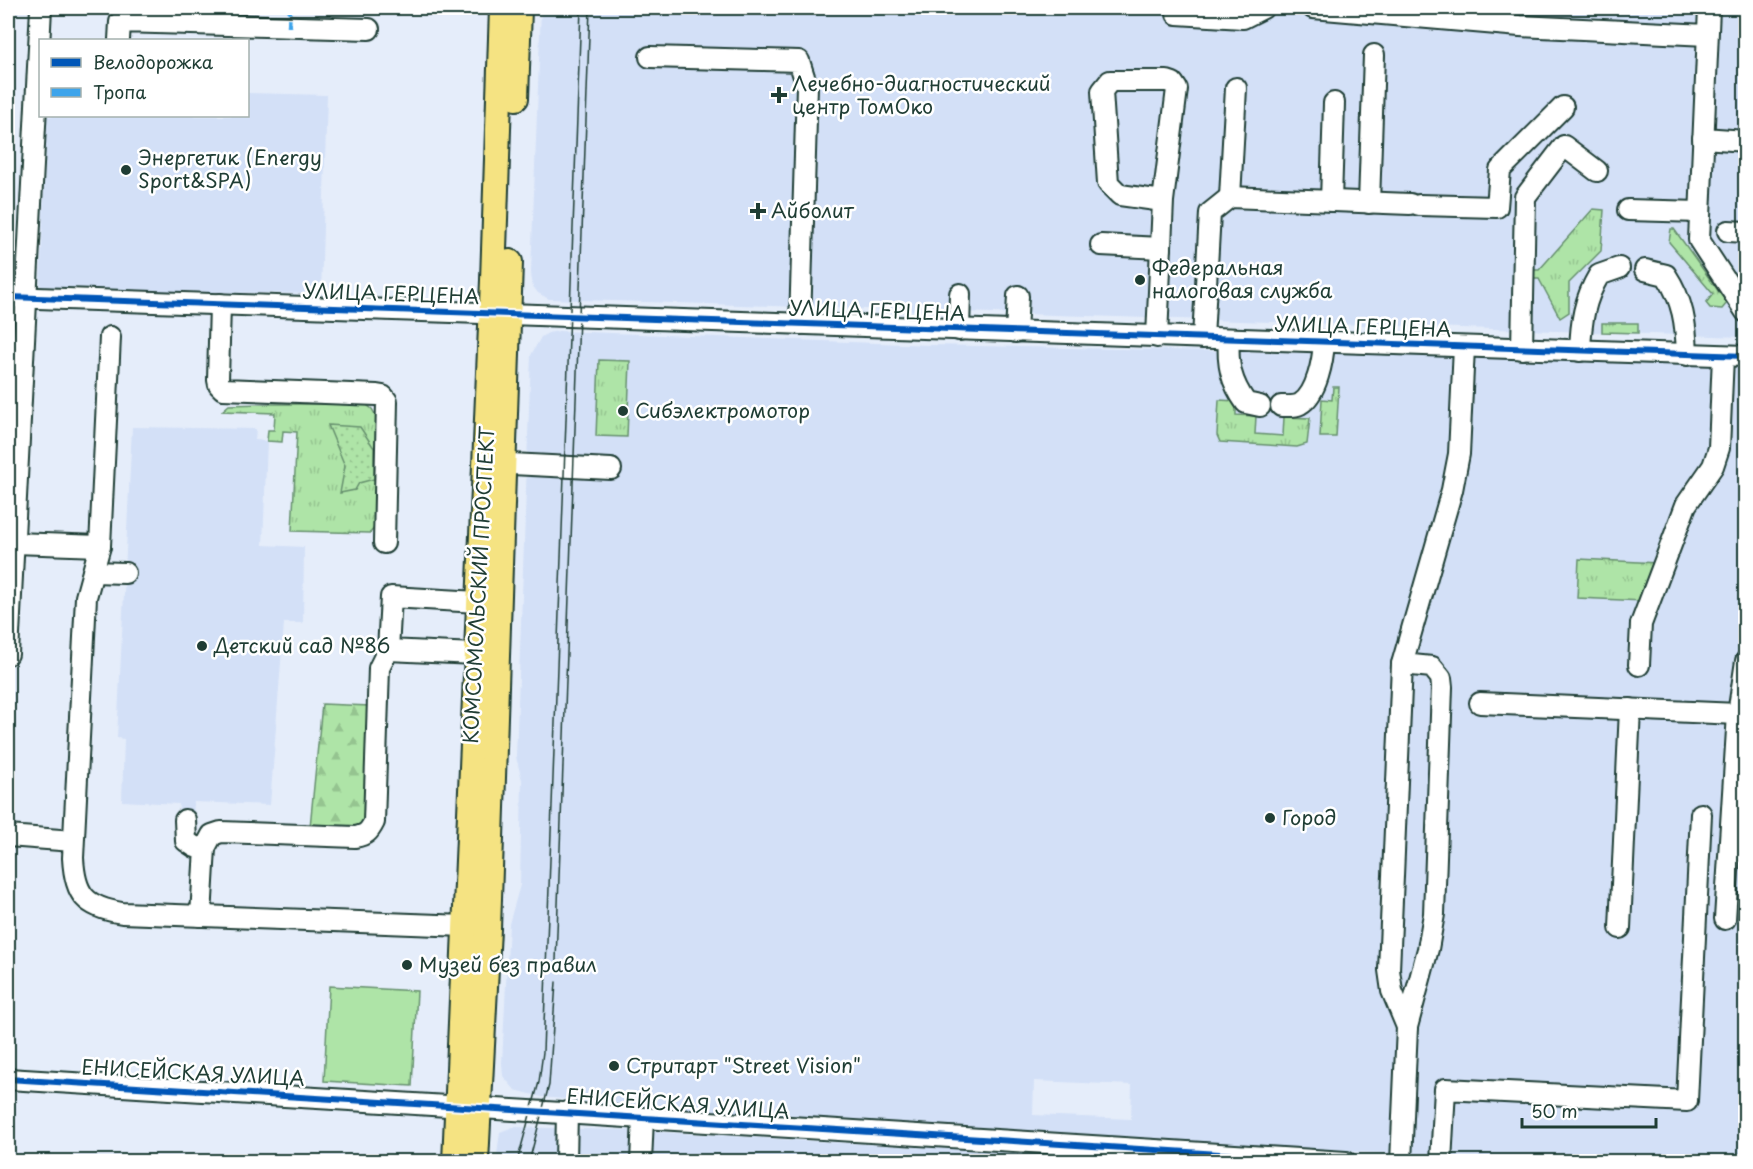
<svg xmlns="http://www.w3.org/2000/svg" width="1753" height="1169" font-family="'Playpen Sans',sans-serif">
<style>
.built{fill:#d3e0f7;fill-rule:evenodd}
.grass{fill:url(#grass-tufts);stroke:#66906e;stroke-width:1.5}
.forest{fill:url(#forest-firs);stroke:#66906e;stroke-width:1.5}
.park{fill:url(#park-dots);stroke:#66906e;stroke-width:1.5}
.pitch{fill:#aee4a7;stroke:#66906e;stroke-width:1.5}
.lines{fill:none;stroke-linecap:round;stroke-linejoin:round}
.minor-casing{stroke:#1f3d34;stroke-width:24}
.major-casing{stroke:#1f3d34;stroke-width:28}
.minor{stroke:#fff;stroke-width:20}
.major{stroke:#f5e382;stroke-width:24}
.tram{stroke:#1f3d34;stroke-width:1.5}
.quiet{stroke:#3da4eb;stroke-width:4.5;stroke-dasharray:9 4.5;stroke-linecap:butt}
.cycleway-casing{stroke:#fff;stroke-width:10}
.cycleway{stroke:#0057b8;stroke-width:6}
.poi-dot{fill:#1f3d34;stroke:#fff;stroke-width:2}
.labels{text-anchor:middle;stroke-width:5;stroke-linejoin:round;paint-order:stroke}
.poi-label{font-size:20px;fill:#1f3d34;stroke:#fff;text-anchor:start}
.street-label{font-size:20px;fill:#1f3d34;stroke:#fff}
</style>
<defs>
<pattern id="grass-tufts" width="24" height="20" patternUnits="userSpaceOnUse" patternTransform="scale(1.5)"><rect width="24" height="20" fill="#aee4a7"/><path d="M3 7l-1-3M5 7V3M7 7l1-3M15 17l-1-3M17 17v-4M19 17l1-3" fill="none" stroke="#95c490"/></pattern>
<pattern id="forest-firs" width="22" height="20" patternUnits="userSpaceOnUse" patternTransform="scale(1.5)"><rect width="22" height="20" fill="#aee4a7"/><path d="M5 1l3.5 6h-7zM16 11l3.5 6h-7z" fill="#95c490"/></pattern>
<pattern id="park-dots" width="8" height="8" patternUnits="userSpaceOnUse" patternTransform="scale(1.5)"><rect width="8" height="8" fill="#aee4a7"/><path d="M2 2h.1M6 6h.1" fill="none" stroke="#95c490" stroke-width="1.8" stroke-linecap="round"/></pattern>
</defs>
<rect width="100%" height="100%" fill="#e5edfa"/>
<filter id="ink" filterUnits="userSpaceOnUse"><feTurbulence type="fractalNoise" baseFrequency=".0167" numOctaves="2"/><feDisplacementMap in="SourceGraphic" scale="12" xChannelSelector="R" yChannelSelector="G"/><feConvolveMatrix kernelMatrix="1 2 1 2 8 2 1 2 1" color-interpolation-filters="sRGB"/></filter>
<g filter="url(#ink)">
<g class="built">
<polygon points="541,8 1745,8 1745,337 549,299 538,293 532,285 531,272"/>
<polygon points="248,93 327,95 321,294 40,289 47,116 248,116"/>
<polygon points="8,320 13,333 8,436"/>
<path d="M 559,331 L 931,345 L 1745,362 L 1745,1161 L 1563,1161 L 1138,1142 L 736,1115 L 542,1097 L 515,1090 L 503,1076 L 502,1063 L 509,924 L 520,885 L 522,780 L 516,757 L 531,355 L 541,337 L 548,333 ZM 1034,1081 L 1132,1085 L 1131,1119 L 1033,1115 Z"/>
<polygon points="132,427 256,429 255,440 267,441 263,545 304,547 303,623 284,623 270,805 194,802 193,820 178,819 179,804 122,801 124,739 117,738"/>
<polygon points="513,1127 623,1130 1155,1161 496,1162 500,1132"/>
</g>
<g class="grass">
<polygon points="1593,209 1604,210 1601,251 1569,283 1569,312 1560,318 1539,279 1523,279 1524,270 1539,270"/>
<polygon points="1671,229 1674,229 1727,303 1722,309 1710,308 1706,303 1713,294 1669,242"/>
<polygon points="1602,323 1638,323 1638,333 1602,332"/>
<polygon points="599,360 630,361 627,437 596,436"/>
<polygon points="1333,387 1339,387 1336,437 1320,437 1322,399 1332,400"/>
<polygon points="1219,400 1236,401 1236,415 1256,416 1255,434 1283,436 1284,417 1310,418 1307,444 1297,447 1220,442 1217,435"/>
<polygon points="262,404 365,404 372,409 377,418 378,427 374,528 370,533 292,531 297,432 283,431 282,442 267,441 268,430 274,430 275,413 222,411 229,405"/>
<polygon points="1579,559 1658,563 1644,601 1577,598"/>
</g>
<polygon class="forest" points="322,704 370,706 366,818 363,825 357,829 310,827"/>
<polygon class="park" points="328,425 360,427 374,448 374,479 359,483 355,490 340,493 345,466"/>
<polygon class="pitch" points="329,986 417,991 412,1086 324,1081"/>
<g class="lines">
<g class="minor-casing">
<g id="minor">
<polyline points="1177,8 1177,14 1243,18 1263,8"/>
<polyline points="1313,8 1520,26 1707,35"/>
<polyline points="1709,8 1699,240 1746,312"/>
<polyline points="119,40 120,22 369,29"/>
<polyline points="650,57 799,61 807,86 800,324"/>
<polyline points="1703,138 1746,141"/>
<polyline points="1230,197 1236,88"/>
<polyline points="1331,201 1334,103"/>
<polyline points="1369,203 1374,55"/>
<polyline points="1419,205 1497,207 1500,170 1563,107"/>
<polyline points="1628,210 1700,212"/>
<polyline points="1728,231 1746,232"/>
<polyline points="1101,245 1161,248"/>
<path d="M 1645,270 L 1666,275 C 1683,301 1686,323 1687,355"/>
<polyline points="8,297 1746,356"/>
<polyline points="220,304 218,380 219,385 223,389 377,395 383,396 387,401 384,543"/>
<polyline points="959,330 960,294"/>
<polyline points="1016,332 1018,296"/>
<path d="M 110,337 L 100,546 L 86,597 L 73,858 C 75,895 85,907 122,913 L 465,926"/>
<polyline points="1157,337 1163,201 1177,89 1173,83 1167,81 1110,81 1102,91 1108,183 1120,195 1163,201"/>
<polyline points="1203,338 1210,213 1230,197 1410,204"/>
<path d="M 1229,339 C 1227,364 1231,382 1246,403 L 1260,406"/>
<polyline points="1522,349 1525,197 1564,146 1597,171"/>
<path d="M 1580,351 C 1581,322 1584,300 1599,275 L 1619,268"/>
<path d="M 1281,406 C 1287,406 1294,407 1300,404 C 1317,394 1323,360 1324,342"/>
<polyline points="491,463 611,469"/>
<polyline points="14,543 100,546"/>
<polyline points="93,572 125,573"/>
<polyline points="8,654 41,8"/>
<polyline points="475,654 388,650 391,597 478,602"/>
<polyline points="1639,665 1641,624 1686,505 1713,466 1719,448 1723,356"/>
<polyline points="1480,703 1738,714"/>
<polyline points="185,820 186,841 195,847 205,848"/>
<polyline points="8,836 73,841"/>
<path d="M 201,916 L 205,848 L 212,835 L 221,832 L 355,837 C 366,835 369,832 374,822 L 379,668 L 388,650"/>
<polyline points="1725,919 1738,714 1746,661"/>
<polyline points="1620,928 1630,709"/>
<polyline points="1407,1027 1392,991 1389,970 1402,664 1452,490 1459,454 1464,347"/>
<path d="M 8,1079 C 454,1104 900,1135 1346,1162"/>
<polyline points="566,1162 567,1112"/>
<polyline points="641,1162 643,1118"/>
<polyline points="1401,1162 1407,1027 1428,949 1434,914 1442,687 1441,678 1432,667 1402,664"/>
<polyline points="1441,1162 1445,1089 1687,1101 1701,814"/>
</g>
</g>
<g class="major-casing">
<g id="major">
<polyline points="516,98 519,8"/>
<polyline points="455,1162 493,280 502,8"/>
<polyline points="476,1162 488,929 510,262"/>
</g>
</g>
<use href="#minor" class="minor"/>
<use href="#major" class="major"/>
<g class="tram">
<polyline points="556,961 590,8"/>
<polyline points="517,1162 539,1082 543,1052 581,8"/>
<polyline points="529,1162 549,1085 556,982"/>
</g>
<polyline class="quiet" points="289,27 290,8"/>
<g class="cycleway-casing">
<g id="cycleway">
<polyline points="8,297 1746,356"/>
<path d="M 8,1079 C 454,1104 900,1135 1346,1162"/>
</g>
</g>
<use href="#cycleway" class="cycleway"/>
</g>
</g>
<g class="poi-dot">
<path d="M776 86h6v6h6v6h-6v6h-6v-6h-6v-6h6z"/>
<circle cx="126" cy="170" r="6"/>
<path d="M755 202h6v6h6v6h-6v6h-6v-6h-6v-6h6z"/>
<circle cx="1140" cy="280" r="6"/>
<circle cx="623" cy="411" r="6"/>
<circle cx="202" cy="646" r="6"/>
<circle cx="1270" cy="818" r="6"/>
<circle cx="407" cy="965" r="6"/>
<circle cx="614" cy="1066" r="6"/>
</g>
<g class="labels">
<g class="poi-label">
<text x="792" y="91">Лечебно-диагностический<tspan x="792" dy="23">центр ТомОко</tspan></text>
<text x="138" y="165">Энергетик (Energy<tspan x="138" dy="23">Sport&amp;SPA)</tspan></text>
<text x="771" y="218">Айболит</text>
<text x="1152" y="275">Федеральная<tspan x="1152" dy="23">налоговая служба</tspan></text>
<text x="635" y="418">Сибэлектромотор</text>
<text x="214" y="653">Детский сад №86</text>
<text x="1282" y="825">Город</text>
<text x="419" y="972">Музей без правил</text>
<text x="626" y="1073">Стритарт "Street Vision"</text>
</g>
<g class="street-label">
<text transform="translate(391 294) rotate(2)" y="7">УЛИЦА ГЕРЦЕНА</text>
<text transform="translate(877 311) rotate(2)" y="7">УЛИЦА ГЕРЦЕНА</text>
<text transform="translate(1363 327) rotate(2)" y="7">УЛИЦА ГЕРЦЕНА</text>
<text transform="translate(479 585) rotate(-87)" y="7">КОМСОМОЛЬСКИЙ ПРОСПЕКТ</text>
<text transform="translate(193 1073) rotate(3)" y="7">ЕНИСЕЙСКАЯ УЛИЦА</text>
<text transform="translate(678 1104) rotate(4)" y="7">ЕНИСЕЙСКАЯ УЛИЦА</text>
</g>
</g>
<rect width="1753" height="1169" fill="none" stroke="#fff" stroke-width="30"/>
<rect x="15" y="15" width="1723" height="1139" fill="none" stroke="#1f3d34" stroke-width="2" filter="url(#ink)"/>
<rect x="39" y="39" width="210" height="78" fill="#ffffff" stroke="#a5b1ae" stroke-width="1.5"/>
<rect x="51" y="58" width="30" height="9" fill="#0057b8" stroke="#a5b1ae" stroke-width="1.5"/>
<text x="93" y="69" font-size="18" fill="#1f3d34">Велодорожка</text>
<rect x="51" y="88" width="30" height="9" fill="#3da4eb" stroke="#a5b1ae" stroke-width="1.5"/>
<text x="93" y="99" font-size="18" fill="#1f3d34">Тропа</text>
<path d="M1522 1118v9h134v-9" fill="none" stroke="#1f3d34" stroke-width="3"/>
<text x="1531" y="1118" font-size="18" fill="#1f3d34" stroke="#ffffff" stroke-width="4.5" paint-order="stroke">50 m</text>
</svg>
